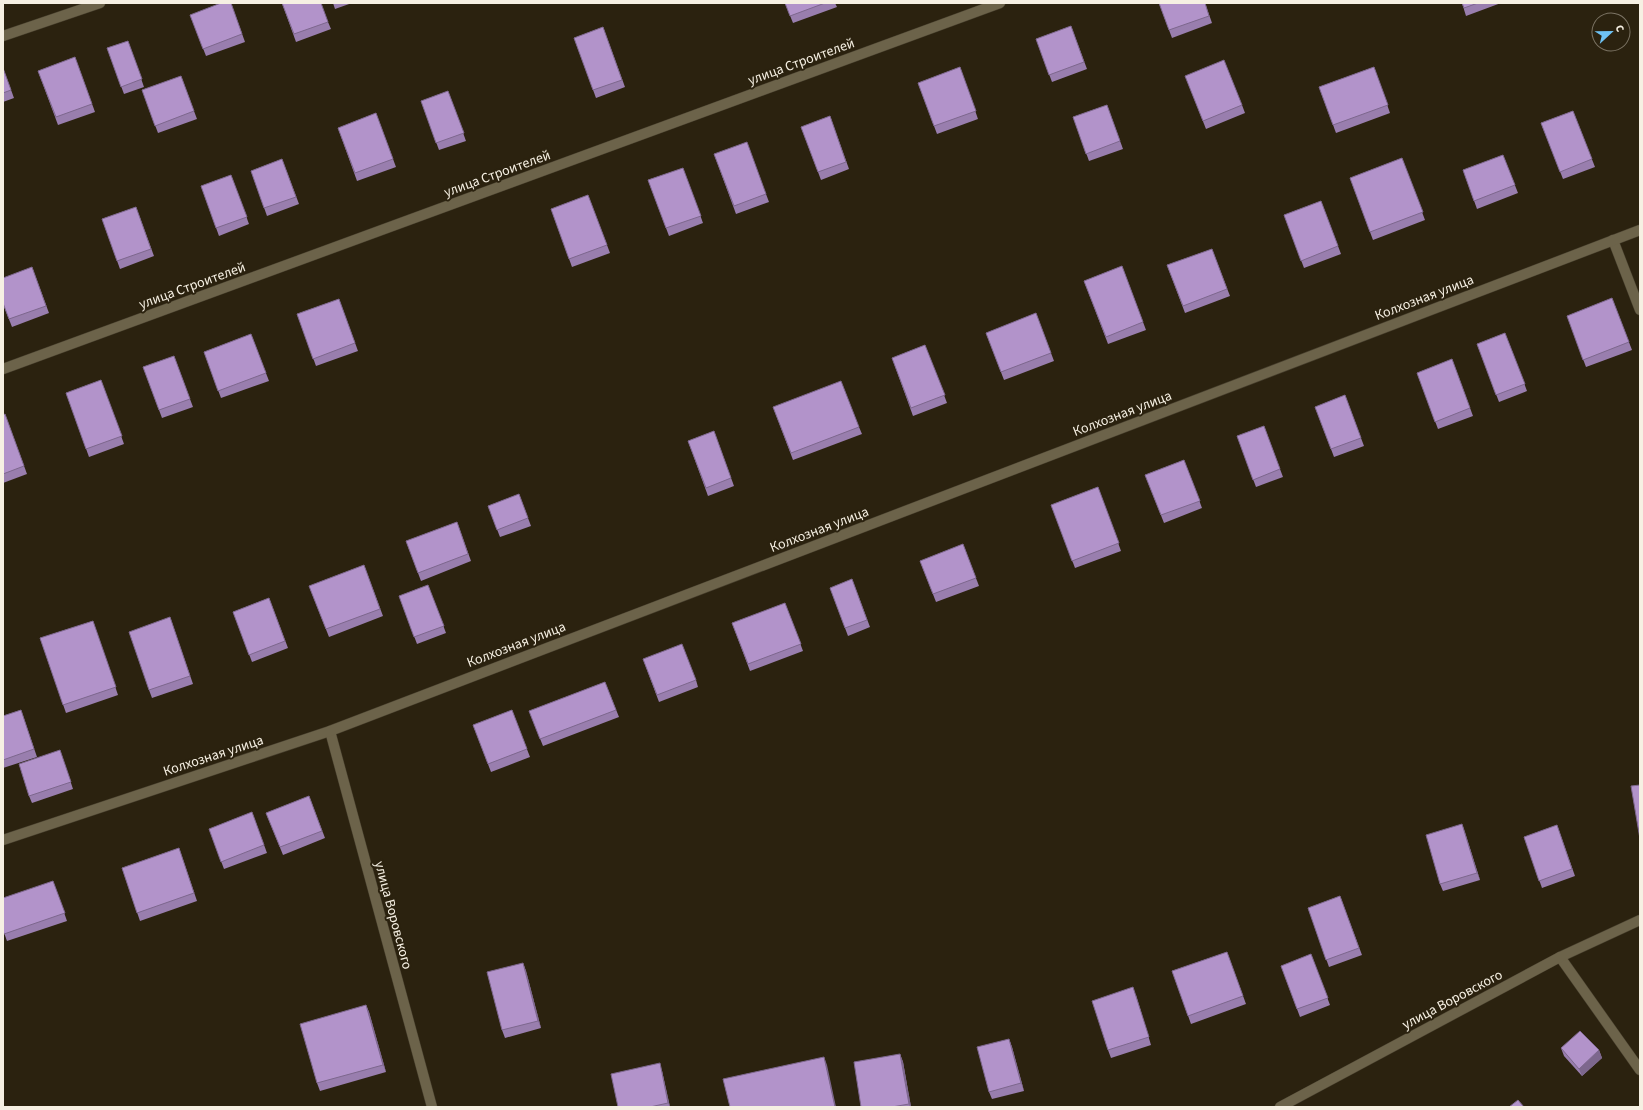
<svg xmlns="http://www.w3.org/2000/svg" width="1643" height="1110" font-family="'Source Sans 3',sans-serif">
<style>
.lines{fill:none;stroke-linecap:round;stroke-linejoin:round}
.lane-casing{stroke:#473f2d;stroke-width:11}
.street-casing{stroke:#473f2d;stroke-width:11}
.lane{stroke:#6c634a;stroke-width:10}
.street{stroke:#6c634a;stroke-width:10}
.wall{fill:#997eae}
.shaded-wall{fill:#7d678d}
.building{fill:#b293ca;stroke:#7d678d}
.labels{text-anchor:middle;stroke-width:4;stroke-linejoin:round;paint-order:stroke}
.street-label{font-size:14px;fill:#f6f0e3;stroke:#2b220f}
</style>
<rect width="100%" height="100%" fill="#2b220f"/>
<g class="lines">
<g class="lane-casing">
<polyline id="lane" points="1613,240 1640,310"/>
</g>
<g class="street-casing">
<g id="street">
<polyline points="3,36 100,3"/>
<polyline points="3,369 1000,3"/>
<polyline points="330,731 432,1107"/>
<polyline points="3,840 330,731 1640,230"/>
<polyline points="1560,957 1640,1070"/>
<polyline points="1280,1107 1560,957 1640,920"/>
</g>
</g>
<use href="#lane" class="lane"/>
<use href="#street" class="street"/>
</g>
<g class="wall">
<polygon points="231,3 245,42 206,56 190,15"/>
<polygon points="282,3 328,22 331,29 296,42"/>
<polygon points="333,3 352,3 335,9"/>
<polygon points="785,3 835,3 837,7 793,23"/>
<polygon points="1159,3 1205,3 1212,23 1172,38"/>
<polygon points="1462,3 1501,3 1466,16"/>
<polygon points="1071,26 1087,69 1052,82 1036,39"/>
<polygon points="603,27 625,87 596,98 574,38"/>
<polygon points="128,41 144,87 124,94 107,48"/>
<polygon points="75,57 95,112 58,125 38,71"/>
<polygon points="960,67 978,119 937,134 918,83"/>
<polygon points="1374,67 1390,113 1336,133 1319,87"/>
<polygon points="3,68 14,98 3,102"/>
<polygon points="181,76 197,119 158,133 142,90"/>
<polygon points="1188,83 1242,105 1245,113 1206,129"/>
<polygon points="448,91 466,141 439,150 421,101"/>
<polygon points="1107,105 1123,149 1089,161 1073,117"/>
<polygon points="1573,111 1595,167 1563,179 1541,123"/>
<polygon points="376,113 396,167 357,181 338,128"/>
<polygon points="830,116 849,169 821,180 801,127"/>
<polygon points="714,154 766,194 769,202 736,214"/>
<polygon points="1503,155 1518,193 1477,209 1463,170"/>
<polygon points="1402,158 1425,220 1373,240 1350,178"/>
<polygon points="282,159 299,204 267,216 251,171"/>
<polygon points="683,168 703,223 669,236 648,180"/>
<polygon points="231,175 249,224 219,236 201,186"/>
<polygon points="588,195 610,253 572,267 551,209"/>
<polygon points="1321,201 1341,254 1304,268 1284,215"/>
<polygon points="136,207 154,256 120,269 102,219"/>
<polygon points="1212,249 1230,296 1185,313 1167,265"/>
<polygon points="1122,266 1146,330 1108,344 1084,281"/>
<polygon points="32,267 49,313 12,327 3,304"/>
<polygon points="1612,298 1632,350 1586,367 1567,316"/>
<polygon points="339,299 358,351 316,366 297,314"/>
<polygon points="1036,313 1054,361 1004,380 986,333"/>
<polygon points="1505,333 1527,391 1499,402 1477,344"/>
<polygon points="251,334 269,381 221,398 204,352"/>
<polygon points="925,345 947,403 913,416 892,358"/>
<polygon points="174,356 193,407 162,418 143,367"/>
<polygon points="1452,359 1473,416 1438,429 1417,373"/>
<polygon points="101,380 124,444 89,457 66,393"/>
<polygon points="1345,395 1364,446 1334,457 1315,407"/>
<polygon points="773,407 859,427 862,434 793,460"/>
<polygon points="5,414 27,474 3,483 3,415"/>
<polygon points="1264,426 1283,477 1256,487 1237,436"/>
<polygon points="714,431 734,486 708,496 688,441"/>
<polygon points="1184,460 1202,508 1164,523 1145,475"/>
<polygon points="1098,487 1121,551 1075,568 1051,505"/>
<polygon points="519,494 531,526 500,537 488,506"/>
<polygon points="457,522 471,561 421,581 406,541"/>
<polygon points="963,544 979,586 936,602 920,561"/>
<polygon points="364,565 383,616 329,637 309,586"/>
<polygon points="852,579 870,627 848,636 830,588"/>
<polygon points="428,585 446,633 417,644 399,596"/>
<polygon points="269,598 288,648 252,662 233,612"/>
<polygon points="785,603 803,651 750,671 732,623"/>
<polygon points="170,617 193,684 152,698 149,690"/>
<polygon points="93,621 118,695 66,713 40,638"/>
<polygon points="643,659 696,680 698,687 659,702"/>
<polygon points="605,682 619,717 543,746 529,711"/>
<polygon points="21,710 37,757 3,768 3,716"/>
<polygon points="512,710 530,757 491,772 473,725"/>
<polygon points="60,750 73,789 32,803 29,796"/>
<polygon points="309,796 325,838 283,855 266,813"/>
<polygon points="252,812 267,853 224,869 209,829"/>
<polygon points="1462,824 1480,880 1443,891 1440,884"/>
<polygon points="1557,825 1575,876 1542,888 1524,837"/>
<polygon points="179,848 197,901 140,921 122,868"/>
<polygon points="53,881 67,921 7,941 3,930"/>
<polygon points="1340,896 1362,955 1329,967 1308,908"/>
<polygon points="1227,952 1246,1004 1191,1024 1172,971"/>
<polygon points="1311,954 1330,1005 1300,1017 1281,966"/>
<polygon points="523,963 526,971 541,1028 505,1038 502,1030"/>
<polygon points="1136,995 1151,1045 1111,1058 1108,1050"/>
<polygon points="366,1005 369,1012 386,1072 320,1091 317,1083"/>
<polygon points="1009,1039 1012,1047 1024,1091 992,1099 989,1092"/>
<polygon points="1561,1048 1599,1050 1602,1058 1582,1076 1564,1056"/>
<polygon points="900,1054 903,1062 911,1107 861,1107"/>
<polygon points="662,1071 670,1107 618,1107"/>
</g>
<g class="shaded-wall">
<polygon points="1462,824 1465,832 1480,880 1477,873"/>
<polygon points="523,963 526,971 541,1028 538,1021"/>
<polygon points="366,1005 369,1012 386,1072 383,1065"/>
<polygon points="1009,1039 1012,1047 1024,1091 1021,1083"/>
<polygon points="1599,1050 1602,1058 1582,1076 1579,1069"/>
<polygon points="900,1054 903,1062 911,1107 910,1107 909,1104"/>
<polygon points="824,1057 827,1065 836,1107 835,1107"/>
<polygon points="660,1063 662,1071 670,1107 668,1103"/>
</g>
<g class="building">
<polygon points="221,3 231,3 242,34 203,49 190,15"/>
<polygon points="282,3 321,3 328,22 294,34"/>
<polygon points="785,3 825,3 790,16"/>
<polygon points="1159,3 1205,3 1209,16 1169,30"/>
<polygon points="1462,3 1478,3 1464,8"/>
<polygon points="1071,26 1084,62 1049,75 1036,39"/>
<polygon points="603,27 622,80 593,90 574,38"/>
<polygon points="128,41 142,79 121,87 107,48"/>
<polygon points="75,57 92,104 56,117 38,71"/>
<polygon points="1224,60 1242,105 1203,121 1185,76"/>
<polygon points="960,67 976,111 934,126 918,83"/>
<polygon points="1374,67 1388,105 1333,125 1319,87"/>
<polygon points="3,68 11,90 3,93"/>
<polygon points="181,76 194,111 155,126 142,90"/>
<polygon points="448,91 464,133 436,143 421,101"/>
<polygon points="1107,105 1120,141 1086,154 1073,117"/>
<polygon points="1573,111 1592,159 1560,172 1541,123"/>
<polygon points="376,113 393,159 355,173 338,128"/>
<polygon points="830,116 846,162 818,172 801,127"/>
<polygon points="747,142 766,194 734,206 714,154"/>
<polygon points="1503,155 1515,185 1474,201 1463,170"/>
<polygon points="1402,158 1423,212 1370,232 1350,178"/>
<polygon points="282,159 296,197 264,208 251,171"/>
<polygon points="683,168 701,216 666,228 648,180"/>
<polygon points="231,175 247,217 216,228 201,186"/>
<polygon points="588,195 607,245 569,259 551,209"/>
<polygon points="1321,201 1338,246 1301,261 1284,215"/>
<polygon points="136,207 151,249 117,261 102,219"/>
<polygon points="1212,249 1227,289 1183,306 1167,265"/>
<polygon points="1122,266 1143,322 1106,337 1084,281"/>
<polygon points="32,267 46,306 9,319 3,303 3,278"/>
<polygon points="1612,298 1629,342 1583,360 1567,316"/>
<polygon points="339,299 355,343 313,359 297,314"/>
<polygon points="1036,313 1051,353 1001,372 986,333"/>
<polygon points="1505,333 1525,384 1496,395 1477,344"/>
<polygon points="251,334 266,373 218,391 204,352"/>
<polygon points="925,345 945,395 911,408 892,358"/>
<polygon points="174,356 190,399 159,410 143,367"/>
<polygon points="1452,359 1470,408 1435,422 1417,373"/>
<polygon points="101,380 122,436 86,449 66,393"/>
<polygon points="841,381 859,427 791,453 773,407"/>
<polygon points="1345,395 1361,438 1331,449 1315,407"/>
<polygon points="5,414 24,466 3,474 3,415"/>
<polygon points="1264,426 1280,469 1253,480 1237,436"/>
<polygon points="714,431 731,478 706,488 688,441"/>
<polygon points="1184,460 1200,501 1161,515 1145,475"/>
<polygon points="1098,487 1119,543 1072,561 1051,505"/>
<polygon points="519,494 528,518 497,530 488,506"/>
<polygon points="457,522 468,554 418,573 406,541"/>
<polygon points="963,544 976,578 933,594 920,561"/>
<polygon points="364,565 380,609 326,629 309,586"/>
<polygon points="852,579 867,620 845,628 830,588"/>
<polygon points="428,585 444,626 414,637 399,596"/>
<polygon points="269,598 285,641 249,655 233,612"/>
<polygon points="785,603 801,644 748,664 732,623"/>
<polygon points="170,617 190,676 149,690 129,632"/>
<polygon points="93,621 116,687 63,705 40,638"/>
<polygon points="682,644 696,680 657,695 643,659"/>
<polygon points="605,682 616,710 540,739 529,711"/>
<polygon points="21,710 34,749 3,760 3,716"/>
<polygon points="512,710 527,749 488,764 473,725"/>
<polygon points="60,750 71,782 29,796 19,764"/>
<polygon points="1640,785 1640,839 1631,786"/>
<polygon points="309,796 322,831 280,847 266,813"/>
<polygon points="252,812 264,845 221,862 209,829"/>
<polygon points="1462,824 1477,873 1440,884 1426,835"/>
<polygon points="1557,825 1572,869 1539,881 1524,837"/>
<polygon points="179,848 194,893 137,913 122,868"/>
<polygon points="53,881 65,913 4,934 3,930 3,898"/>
<polygon points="1340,896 1359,948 1326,960 1308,908"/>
<polygon points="1227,952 1243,996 1188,1016 1172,971"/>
<polygon points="1311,954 1328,998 1297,1009 1281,966"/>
<polygon points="523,963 538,1021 502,1030 487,972"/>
<polygon points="1133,987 1149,1037 1108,1050 1092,1001"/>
<polygon points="366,1005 383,1065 317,1083 300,1024"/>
<polygon points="1580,1031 1599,1050 1579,1069 1561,1048"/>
<polygon points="1009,1039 1021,1083 989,1092 977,1047"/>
<polygon points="900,1054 909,1104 892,1107 861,1107 854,1062"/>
<polygon points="824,1057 835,1107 730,1107 723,1079"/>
<polygon points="660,1063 668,1103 650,1107 618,1107 611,1074"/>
<polygon points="1518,1100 1524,1107 1509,1107"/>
</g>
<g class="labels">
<g class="street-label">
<text transform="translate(801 61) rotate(-20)" y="5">улица Строителей</text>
<text transform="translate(497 173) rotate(-20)" y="5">улица Строителей</text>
<text transform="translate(192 285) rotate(-20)" y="5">улица Строителей</text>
<text transform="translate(1424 297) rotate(-21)" y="5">Колхозная улица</text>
<text transform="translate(1122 413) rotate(-21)" y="5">Колхозная улица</text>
<text transform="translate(819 529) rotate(-21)" y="5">Колхозная улица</text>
<text transform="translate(516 644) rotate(-21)" y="5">Колхозная улица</text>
<text transform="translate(213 755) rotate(-18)" y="5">Колхозная улица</text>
<text transform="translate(394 915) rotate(75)" y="5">улица Воровского</text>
<text transform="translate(1452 999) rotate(-28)" y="5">улица Воровского</text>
</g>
</g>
<rect width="1643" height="1110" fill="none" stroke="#f6f0e3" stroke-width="8"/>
<g transform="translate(1611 32) rotate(68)"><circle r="19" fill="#2b220f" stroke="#7c7464"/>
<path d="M0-3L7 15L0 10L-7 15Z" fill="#6ec2f3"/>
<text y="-6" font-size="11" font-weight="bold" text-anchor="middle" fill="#f6f0e3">С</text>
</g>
</svg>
